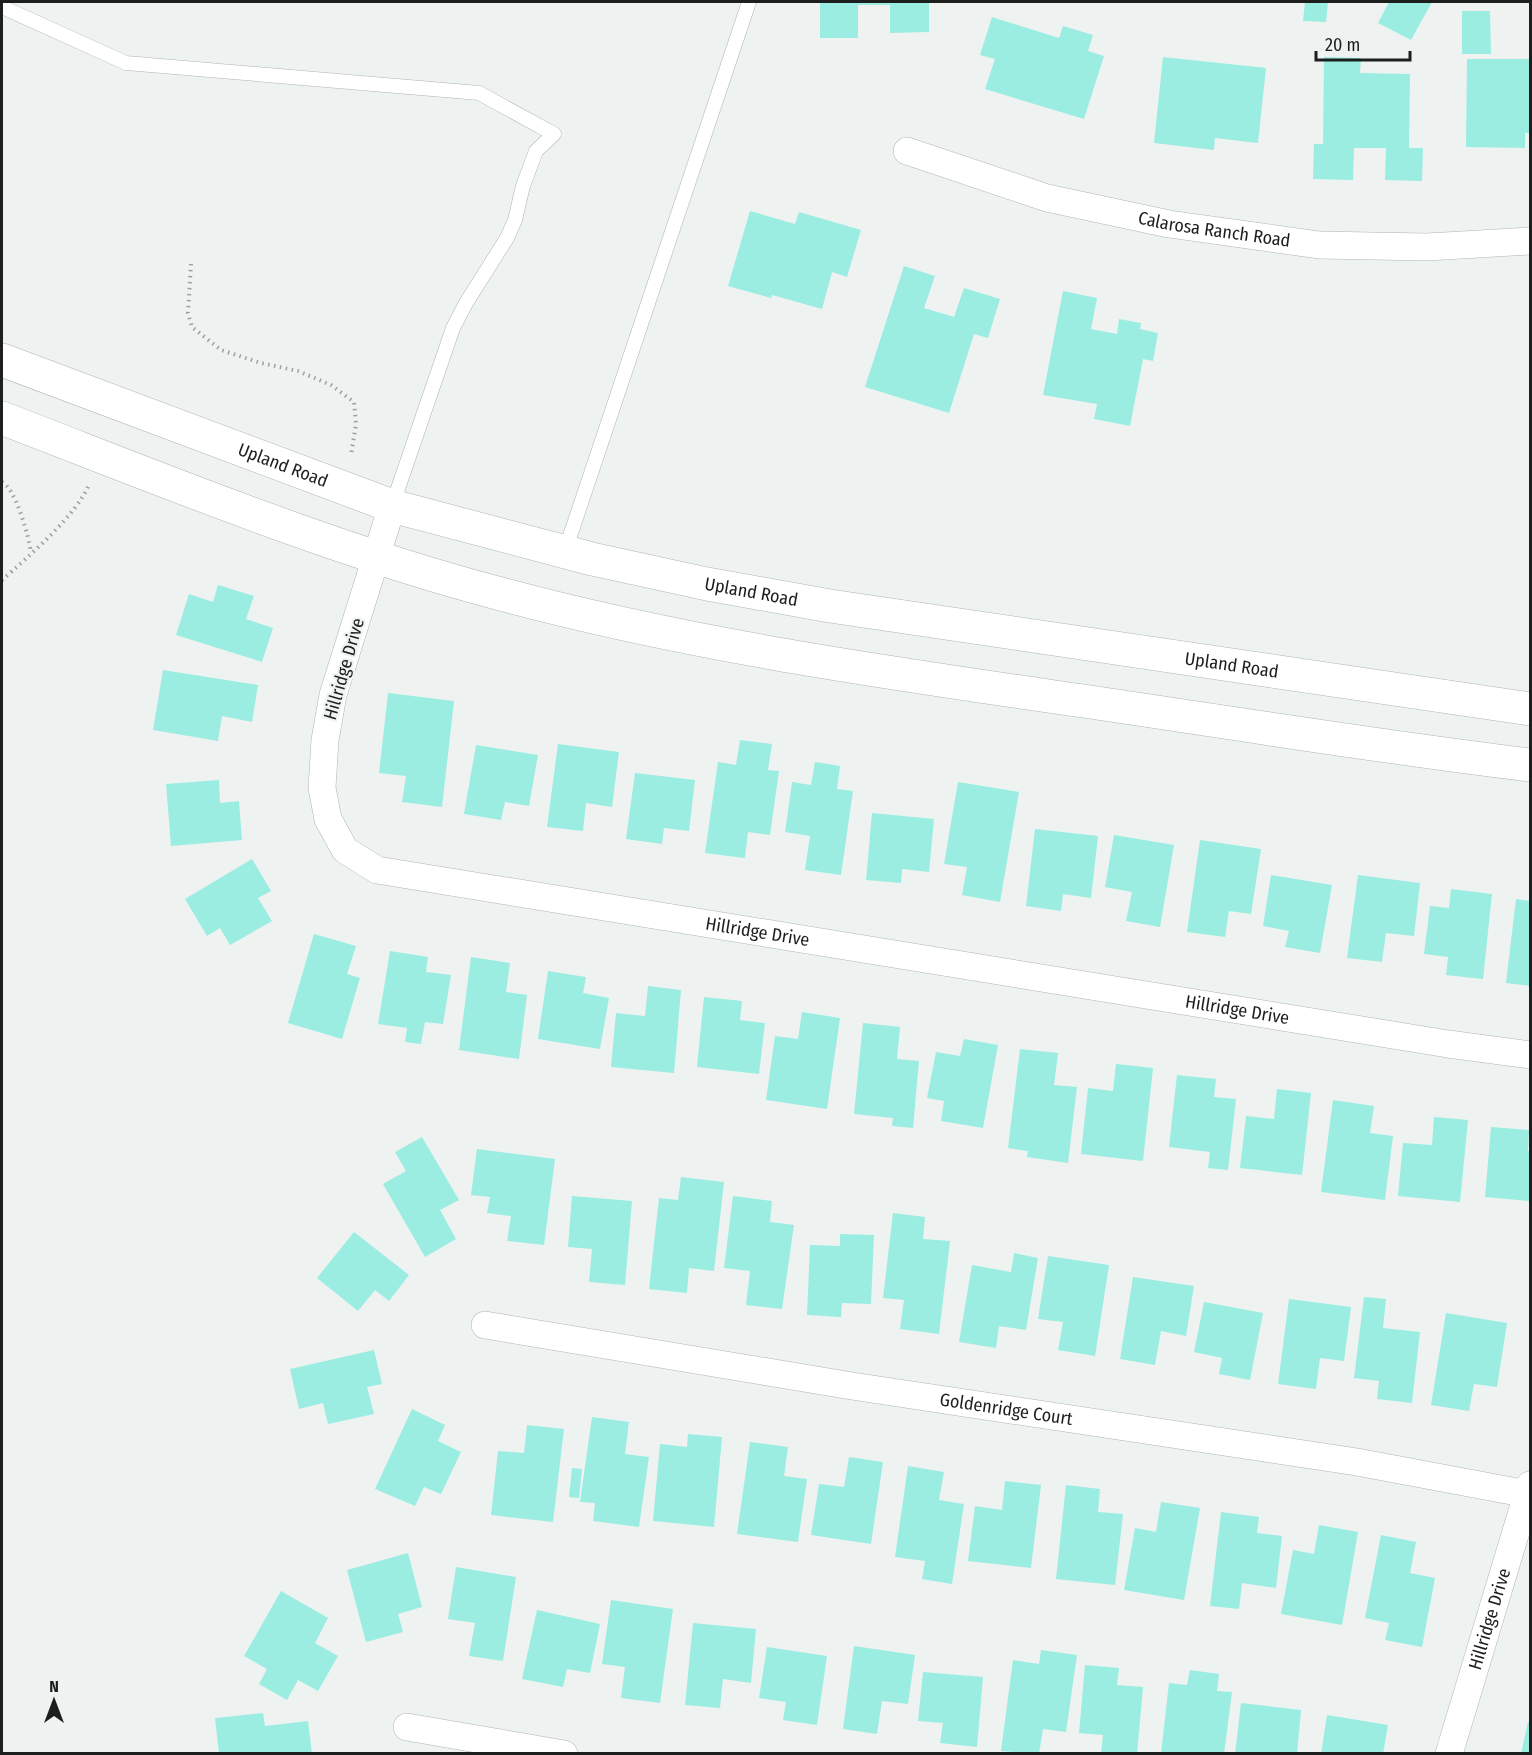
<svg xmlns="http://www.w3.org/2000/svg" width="1532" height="1755" font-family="'Fira Sans Condensed',sans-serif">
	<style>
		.building { fill: #9aede0 }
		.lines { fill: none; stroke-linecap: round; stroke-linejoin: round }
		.lane-casing { stroke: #b0b4b3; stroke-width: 15 }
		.street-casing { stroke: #b0b4b3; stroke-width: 28 }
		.secondary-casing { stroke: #b0b4b3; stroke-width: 34 }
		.path { stroke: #9da0a0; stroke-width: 4; stroke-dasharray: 1.5 4.5; stroke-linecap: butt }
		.lane { stroke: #fff; stroke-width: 14 }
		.street { stroke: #fff; stroke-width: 27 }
		.secondary { stroke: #fff; stroke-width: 33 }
		.labels { text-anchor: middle; stroke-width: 4.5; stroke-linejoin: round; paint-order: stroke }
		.street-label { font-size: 18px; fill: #1d1e1e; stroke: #eef3f2 }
	</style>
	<rect width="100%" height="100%" fill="#eef3f2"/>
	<g class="building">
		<path d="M820 2H929V32L890 33V5H858V38H820Z"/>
		<path d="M1305 2H1328L1326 22 1303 21Z"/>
		<path d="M1389 2H1432L1411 40 1378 23Z"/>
		<path d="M1462 11H1490L1491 54H1462Z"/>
		<path d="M992 17 1059 38 1063 26 1093 35 1088 51 1104 56 1084 119 985 89 995 59 980 55Z"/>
		<path d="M1163 57 1266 68 1258 143 1215 138 1214 150 1154 143Z"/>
		<path d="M1324 57 1361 58 1360 73 1410 74 1409 148H1423L1422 181 1385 180 1386 148H1354L1353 180 1313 179 1314 144H1323Z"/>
		<path d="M1467 59H1530V133H1525V148L1466 147Z"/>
		<path d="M750 211 795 224 799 212 861 230 847 277 832 272 822 309 772 295 771 298 728 286Z"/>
		<path d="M904 266 935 276 924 308 954 317 964 288 1000 299 988 338 974 334 949 413 865 387Z"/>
		<path d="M1063 291 1097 298 1091 329 1117 334 1119 319 1141 323 1140 329 1158 333 1153 361 1143 359 1130 426 1094 419 1097 404 1043 395Z"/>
		<path d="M218 585 254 596 246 619 273 628 262 662 176 635 189 594 213 602Z"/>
		<path d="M163 670 258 685 252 722 222 716 218 741 153 730Z"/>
		<path d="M388 693 454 701 442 807 402 802 406 776 379 773Z"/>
		<path d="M740 740 772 744 768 770 779 771 770 835 748 832 745 858 705 853 718 762 736 765Z"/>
		<path d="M558 744 619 752 612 807 586 803 583 831 547 827Z"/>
		<path d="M476 745 538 755 529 806 505 802 501 820 464 814Z"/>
		<path d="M815 762 840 766 837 789 853 791 841 875 805 870 810 836 785 832 792 782 811 785Z"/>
		<path d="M635 773 695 780 689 831 664 828 662 844 626 839Z"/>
		<path d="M219 780 220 803 239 801 242 840 171 846 166 784Z"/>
		<path d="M958 782 1019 792 1000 902 962 895 967 867 944 864Z"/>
		<path d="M872 813 934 819 929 872 902 869 901 883 866 880Z"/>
		<path d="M1035 829 1098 836 1091 898 1063 894 1061 911 1026 906Z"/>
		<path d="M1114 835 1174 845 1160 927 1126 921 1132 892 1105 887Z"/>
		<path d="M1200 840 1261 849 1251 914 1229 911 1225 937 1187 932Z"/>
		<path d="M252 859 271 891 258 898 272 921 230 945 220 928 207 936 185 899Z"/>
		<path d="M1271 875 1332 885 1320 953 1285 947 1289 931 1263 926Z"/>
		<path d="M1358 875 1420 883 1414 936 1386 933 1382 962 1347 958Z"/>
		<path d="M1451 889 1492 894 1483 979 1446 975 1448 957 1424 954 1430 906 1449 908Z"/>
		<path d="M1516 899 1530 901V986L1506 983Z"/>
		<path d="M314 934 356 946 347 974 360 978 342 1039 288 1023Z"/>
		<path d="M390 951 428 957 426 972 451 975 443 1024 425 1022 421 1044 405 1042 407 1028 378 1024Z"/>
		<path d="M471 957 510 963 506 992 527 995 519 1059 459 1050Z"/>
		<path d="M548 971 586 977 583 993 609 998 600 1049 538 1039Z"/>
		<path d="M648 986 681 990 674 1073 611 1067 616 1013 645 1016Z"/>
		<path d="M704 997 742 1001 740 1020 765 1023 759 1074 697 1067Z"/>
		<path d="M802 1012 840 1018 827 1109 766 1100 775 1036 798 1039Z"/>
		<path d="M863 1023 900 1027 897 1059 919 1061 913 1128 892 1126 893 1118 854 1114Z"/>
		<path d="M964 1039 998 1045 983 1128 941 1121 944 1101 927 1098 936 1052 960 1056Z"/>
		<path d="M1020 1049 1058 1053 1054 1085 1077 1087 1068 1163 1027 1157 1028 1151 1008 1148Z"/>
		<path d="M1116 1064 1153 1068 1143 1161 1081 1154 1088 1088 1113 1091Z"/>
		<path d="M1177 1075 1216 1079 1214 1097 1236 1099 1228 1170 1208 1168 1210 1152 1169 1147Z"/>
		<path d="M1277 1089 1311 1093 1302 1175 1240 1168 1246 1116 1274 1119Z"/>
		<path d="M1333 1100 1374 1106 1370 1133 1393 1136 1385 1200 1321 1192Z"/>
		<path d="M1434 1117 1468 1120 1460 1202 1398 1196 1403 1143 1432 1145Z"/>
		<path d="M1491 1127 1529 1130 1528 1151H1530V1201L1485 1197Z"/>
		<path d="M422 1137 459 1200 440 1210 456 1239 425 1257 383 1184 406 1171 395 1152Z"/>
		<path d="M477 1149 555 1159 544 1245 507 1241 511 1216 487 1213 490 1197 471 1195Z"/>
		<path d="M681 1177 724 1182 714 1271 689 1268 687 1293 649 1289 659 1198 678 1200Z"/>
		<path d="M572 1196 632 1201 625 1285 589 1282 592 1249 568 1247Z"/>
		<path d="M733 1196 772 1201 770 1222 794 1225 782 1309 746 1305 750 1271 724 1268Z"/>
		<path d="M893 1213 925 1217 923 1239 950 1241 939 1334 900 1329 904 1300 883 1298Z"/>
		<path d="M354 1232 409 1275 389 1301 375 1290 358 1311 317 1278Z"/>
		<path d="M840 1234 874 1235 871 1304 842 1303 841 1317 807 1315 810 1245 840 1246Z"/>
		<path d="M1014 1253 1038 1258 1026 1330 999 1326 996 1348 959 1342 972 1265 1011 1272Z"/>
		<path d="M1048 1256 1109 1265 1095 1356 1058 1350 1063 1322 1038 1319Z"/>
		<path d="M1133 1277 1194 1286 1186 1336 1161 1331 1155 1365 1120 1359Z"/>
		<path d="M1364 1297 1386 1299 1383 1328 1420 1332 1412 1403 1377 1399 1379 1381 1354 1378Z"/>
		<path d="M1289 1299 1351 1307 1344 1361 1320 1358 1316 1389 1278 1384Z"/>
		<path d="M1204 1302 1263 1313 1250 1380 1219 1374 1222 1358 1194 1352Z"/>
		<path d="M1446 1313 1507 1323 1497 1387 1474 1384 1469 1411 1431 1405Z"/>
		<path d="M374 1350 382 1384 367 1387 374 1414 328 1424 323 1403 299 1409 290 1369Z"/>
		<path d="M412 1409 445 1425 438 1441 461 1452 441 1494 424 1487 415 1506 375 1489Z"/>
		<path d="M592 1417 629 1422 625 1454 649 1457 639 1527 593 1521 595 1503 580 1502Z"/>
		<path d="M527 1425 564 1429 553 1522 491 1515 498 1451 524 1453Z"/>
		<path d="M688 1434 722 1437 714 1527 653 1521 660 1444 687 1447Z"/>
		<path d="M750 1442 788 1447 784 1476 807 1479 798 1542 737 1534Z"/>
		<path d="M849 1457 883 1462 871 1544 811 1535 819 1484 844 1487Z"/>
		<path d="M908 1466 944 1472 939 1500 964 1504 952 1584 922 1579 925 1561 895 1557Z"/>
		<path d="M572 1468 582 1469 579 1498 569 1497Z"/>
		<path d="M1005 1481 1041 1485 1031 1568 968 1561 975 1506 1002 1510Z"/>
		<path d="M1066 1485 1100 1489 1098 1512 1123 1514 1115 1585 1056 1579Z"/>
		<path d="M1161 1502 1200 1508 1184 1600 1124 1590 1135 1528 1156 1532Z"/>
		<path d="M1221 1512 1259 1517 1257 1533 1282 1536 1276 1588 1242 1583 1239 1609 1210 1606Z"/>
		<path d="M1319 1525 1358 1532 1342 1625 1281 1614 1293 1550 1314 1554Z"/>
		<path d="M1381 1535 1416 1542 1410 1573 1435 1578 1422 1647 1385 1640 1389 1623 1365 1618Z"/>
		<path d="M408 1553 422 1607 398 1614 403 1632 366 1642 347 1570Z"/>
		<path d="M456 1567 516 1577 503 1661 469 1656 475 1623 448 1619Z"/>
		<path d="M281 1591 328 1618 315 1643 338 1656 318 1691 298 1680 287 1700 259 1684 267 1669 244 1656Z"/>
		<path d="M611 1600 673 1609 660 1703 621 1698 625 1667 602 1664Z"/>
		<path d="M537 1610 600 1624 590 1673 567 1669 563 1687 522 1679Z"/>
		<path d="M693 1623 756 1629 751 1683 723 1679 720 1708 685 1705Z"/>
		<path d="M854 1646 915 1655 908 1704 882 1701 877 1734 843 1729Z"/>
		<path d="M767 1647 827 1656 817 1725 783 1720 786 1702 759 1698Z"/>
		<path d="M1041 1650 1077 1655 1066 1732 1043 1729 1039 1754 1001 1751 1013 1660 1039 1664Z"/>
		<path d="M1085 1665 1119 1668 1117 1685 1143 1687 1137 1754H1101L1103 1735 1079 1733Z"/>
		<path d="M1190 1670 1219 1674 1217 1691 1232 1692 1224 1754H1161L1169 1683 1187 1685Z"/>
		<path d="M923 1672 983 1677 977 1747 940 1743 943 1723 918 1721Z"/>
		<path d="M1241 1703 1301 1710 1297 1754H1235Z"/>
		<path d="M263 1713 265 1726 308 1721 312 1754H219L215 1718Z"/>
		<path d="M1327 1715 1388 1725 1383 1754H1321Z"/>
		<path d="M1528 1722 1530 1723V1754H1521Z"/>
	</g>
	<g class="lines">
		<g class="lane-casing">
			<g id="lane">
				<path d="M2 7 126 63 479 93 554 134 536 151 523 186 515 220 507 238 466 303 453 328 392 506"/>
				<path d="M565 551 749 2"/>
			</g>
		</g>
		<g class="street-casing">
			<g id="street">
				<path id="s1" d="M907 151 1047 198 1169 224 1319 245 1427 247 1530 241"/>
				<path id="s2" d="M392 506 333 695 325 740 322 788 328 819 345 850 377 870 1448 1044 1530 1055"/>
				<path id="s3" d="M485 1325 852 1386 1357 1462 1528 1494"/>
				<path d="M407 1727 564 1754"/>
				<path id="s4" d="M1449 1754 1530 1485"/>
			</g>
		</g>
		<g class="secondary-casing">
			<g id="secondary">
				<path id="s5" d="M2 360 392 506 592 559 707 584 830 606 1530 709"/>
				<path d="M2 418C166 481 330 549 501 594 690 645 883 672 1076 700 1228 722 1379 747 1530 765"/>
			</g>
		</g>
		<g class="path">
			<path d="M191 264 188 313 192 327 221 350 261 363 298 371 331 385 354 402 356 424 351 455"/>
			<path d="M2 482C16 489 29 537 31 553"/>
			<path d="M2 580C27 558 78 514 89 484"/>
		</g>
		<use href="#lane" class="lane"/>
		<use href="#street" class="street"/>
		<use href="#secondary" class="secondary"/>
	</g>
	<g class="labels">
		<g class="street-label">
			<text dy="6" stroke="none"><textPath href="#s1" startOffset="318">Calarosa Ranch Road</textPath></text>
			<text dy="6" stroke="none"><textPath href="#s5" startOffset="300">Upland Road</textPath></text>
			<text dy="6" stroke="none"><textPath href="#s5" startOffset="786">Upland Road</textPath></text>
			<text dy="6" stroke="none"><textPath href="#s5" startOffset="1272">Upland Road</textPath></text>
			<text transform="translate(344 669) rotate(-74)" y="6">Hillridge Drive</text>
			<text dy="6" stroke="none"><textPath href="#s2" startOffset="782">Hillridge Drive</textPath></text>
			<text dy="6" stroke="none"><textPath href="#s2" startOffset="1268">Hillridge Drive</textPath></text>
			<text dy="6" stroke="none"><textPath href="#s3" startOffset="528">Goldenridge Court</textPath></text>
			<text dy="6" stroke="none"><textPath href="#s4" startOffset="141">Hillridge Drive</textPath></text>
		</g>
	</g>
	<rect width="1532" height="1755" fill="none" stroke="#1d1e1e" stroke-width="6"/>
	<g transform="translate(54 1701)" stroke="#eef3f2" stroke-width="4.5" paint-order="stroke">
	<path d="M0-4.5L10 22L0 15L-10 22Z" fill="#1d1e1e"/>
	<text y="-9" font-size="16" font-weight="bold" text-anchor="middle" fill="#1d1e1e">N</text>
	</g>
	<path d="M1316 51v9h94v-9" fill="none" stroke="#1d1e1e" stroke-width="3"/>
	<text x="1325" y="51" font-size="18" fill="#1d1e1e" stroke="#eef3f2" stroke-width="4.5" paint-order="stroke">20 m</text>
</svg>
